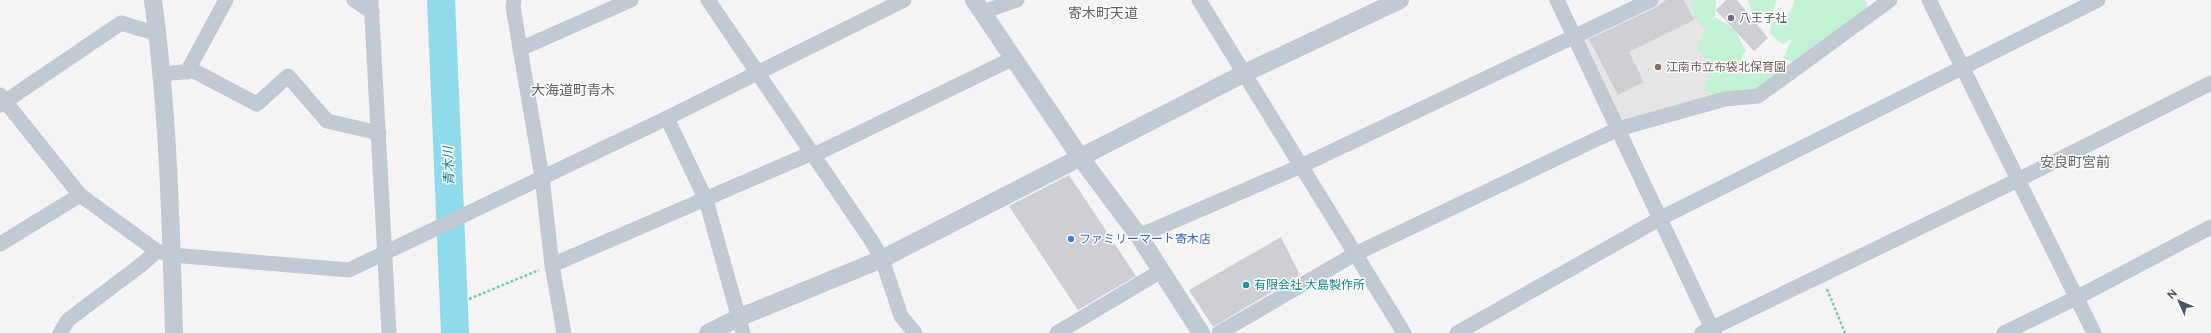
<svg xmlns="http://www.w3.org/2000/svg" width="2211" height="333" font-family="Figtree,'Noto Sans JP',sans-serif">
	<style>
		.education { fill: #e6e4e5 }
		.green { fill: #c3f1d5 }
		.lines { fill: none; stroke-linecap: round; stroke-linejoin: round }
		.river { stroke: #90daee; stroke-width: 28 }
		.building { fill: #cdcfd5 }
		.path { stroke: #7ad0a6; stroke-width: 2.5; stroke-dasharray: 3 2; stroke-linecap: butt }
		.minor { stroke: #c1cad2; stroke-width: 15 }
		.tertiary { stroke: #c1cad2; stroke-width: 18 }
		.worship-dot { fill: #6b7280; stroke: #fff; stroke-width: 1.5 }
		.education-dot { fill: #8d6e63; stroke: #fff; stroke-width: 1.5 }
		.shop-dot { fill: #3f7fe0; stroke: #fff; stroke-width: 1.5 }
		.culture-dot { fill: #0f9aa8; stroke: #fff; stroke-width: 1.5 }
		.labels { text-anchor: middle; stroke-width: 3; stroke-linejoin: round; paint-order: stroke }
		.worship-label { font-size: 12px; fill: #5b616d; stroke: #fff; text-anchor: start }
		.education-label { font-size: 12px; fill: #785e54; stroke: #fff; text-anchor: start }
		.shop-label { font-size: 12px; fill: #366cbe; stroke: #fff; text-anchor: start }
		.culture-label { font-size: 12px; fill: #0d838f; stroke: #fff; text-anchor: start }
		.water-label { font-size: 13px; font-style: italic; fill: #0c7c9b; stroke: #fff }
		.quarter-label { font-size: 14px; fill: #5f6368; stroke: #fff }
	</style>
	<rect width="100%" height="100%" fill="#f5f3f3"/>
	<path class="education" d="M1649 0H1695L1742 97 1618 129 1574 36Z"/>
	<g class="green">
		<path d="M1690 0H1716L1715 17 1734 29 1746 51 1741 58 1754 67H1777L1780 77 1758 90 1725 99 1704 91 1711 66 1697 48 1705 30 1695 18 1693 4Z"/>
		<path d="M1748 0H1777L1771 15 1759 16 1752 13Z"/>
		<path d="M1795 0H1862L1866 1 1870 15 1795 63 1783 58 1792 39 1782 44 1770 33 1771 24 1790 12Z"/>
	</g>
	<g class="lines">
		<path class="river" d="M441 0 455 333"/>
	</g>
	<g class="building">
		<path d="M1666 0H1684L1694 20 1629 52 1644 82 1618 95 1589 39 1655 8Z"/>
		<path d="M1726 0H1737L1768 38 1754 51 1716 10Z"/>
		<path d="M1069 175 1136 276 1078 310 1009 206Z"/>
		<path d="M1281 237 1300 275 1213 327 1189 290Z"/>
	</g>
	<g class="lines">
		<g class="path">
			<path d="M1827 289 1845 333"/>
			<path d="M469 299 539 270"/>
		</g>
		<g class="minor">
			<path d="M354 0 372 12"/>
			<path d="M371 0 389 333"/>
			<path d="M514 0 513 7 542 177 552 265 564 333"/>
			<path d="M708 0 871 240 882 259 901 316 915 333"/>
			<path d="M1199 0 1404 333"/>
			<path d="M1557 0 1714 333"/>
			<path d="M1929 0 2094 333"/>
			<path d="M983 12 1017 0"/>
			<path d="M520 49 631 0"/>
			<path d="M187 72 226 0"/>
			<path d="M161 74 194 71 257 104 288 76 327 121 379 133"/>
			<path d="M0 95 80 195 157 251 172 255 349 270 667 118 904 0"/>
			<path d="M0 105 121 23 158 34"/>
			<path d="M667 118 706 200 743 333"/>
			<path d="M814 155 1014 58"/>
			<path d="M1139 236 1301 166 1651 0"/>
			<path d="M0 244 80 195"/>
			<path d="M552 265 812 153"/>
			<path d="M60 333 68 320 141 265 157 251"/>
			<path d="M1057 333 1161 271"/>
			<path d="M1219 333 1355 254 1618 129 1725 99 1758 96 1890 0"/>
			<path d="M1457 333 1661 218 2098 0"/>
			<path d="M1702 333 2018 180 2211 83"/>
			<path d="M2004 333 2076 298 2211 227"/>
		</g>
		<g class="tertiary">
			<path d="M153 0C168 110 171 222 174 333"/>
			<path d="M974 0 1080 157 1139 236 1201 333"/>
			<path d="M708 333 738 318 882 259 1245 73 1400 0"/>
		</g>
	</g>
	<circle class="worship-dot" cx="1731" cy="18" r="4"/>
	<circle class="education-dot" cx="1658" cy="67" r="4"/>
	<circle class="shop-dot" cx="1071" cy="239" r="4"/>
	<circle class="culture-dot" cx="1246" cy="285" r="4"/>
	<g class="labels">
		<g class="worship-label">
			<text x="1739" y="22">八王子社</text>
		</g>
		<g class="education-label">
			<text x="1666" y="71">江南市立布袋北保育園</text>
		</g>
		<g class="shop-label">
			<text x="1079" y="243">ファミリーマート寄木店</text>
		</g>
		<g class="culture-label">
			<text x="1254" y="289">有限会社 大島製作所</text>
		</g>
		<g class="water-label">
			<text transform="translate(448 166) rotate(-92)" y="5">青木川</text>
		</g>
		<g class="quarter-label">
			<text x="1103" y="18">寄木町天道</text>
			<text x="573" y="95">大海道町青木</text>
			<text x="2075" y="167">安良町宮前</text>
		</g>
	</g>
	<g transform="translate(2179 301) rotate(315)" stroke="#ffffff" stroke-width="3" paint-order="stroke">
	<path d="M0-3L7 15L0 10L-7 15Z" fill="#4a5661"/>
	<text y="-6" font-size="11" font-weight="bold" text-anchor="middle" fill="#4a5661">N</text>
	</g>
</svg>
